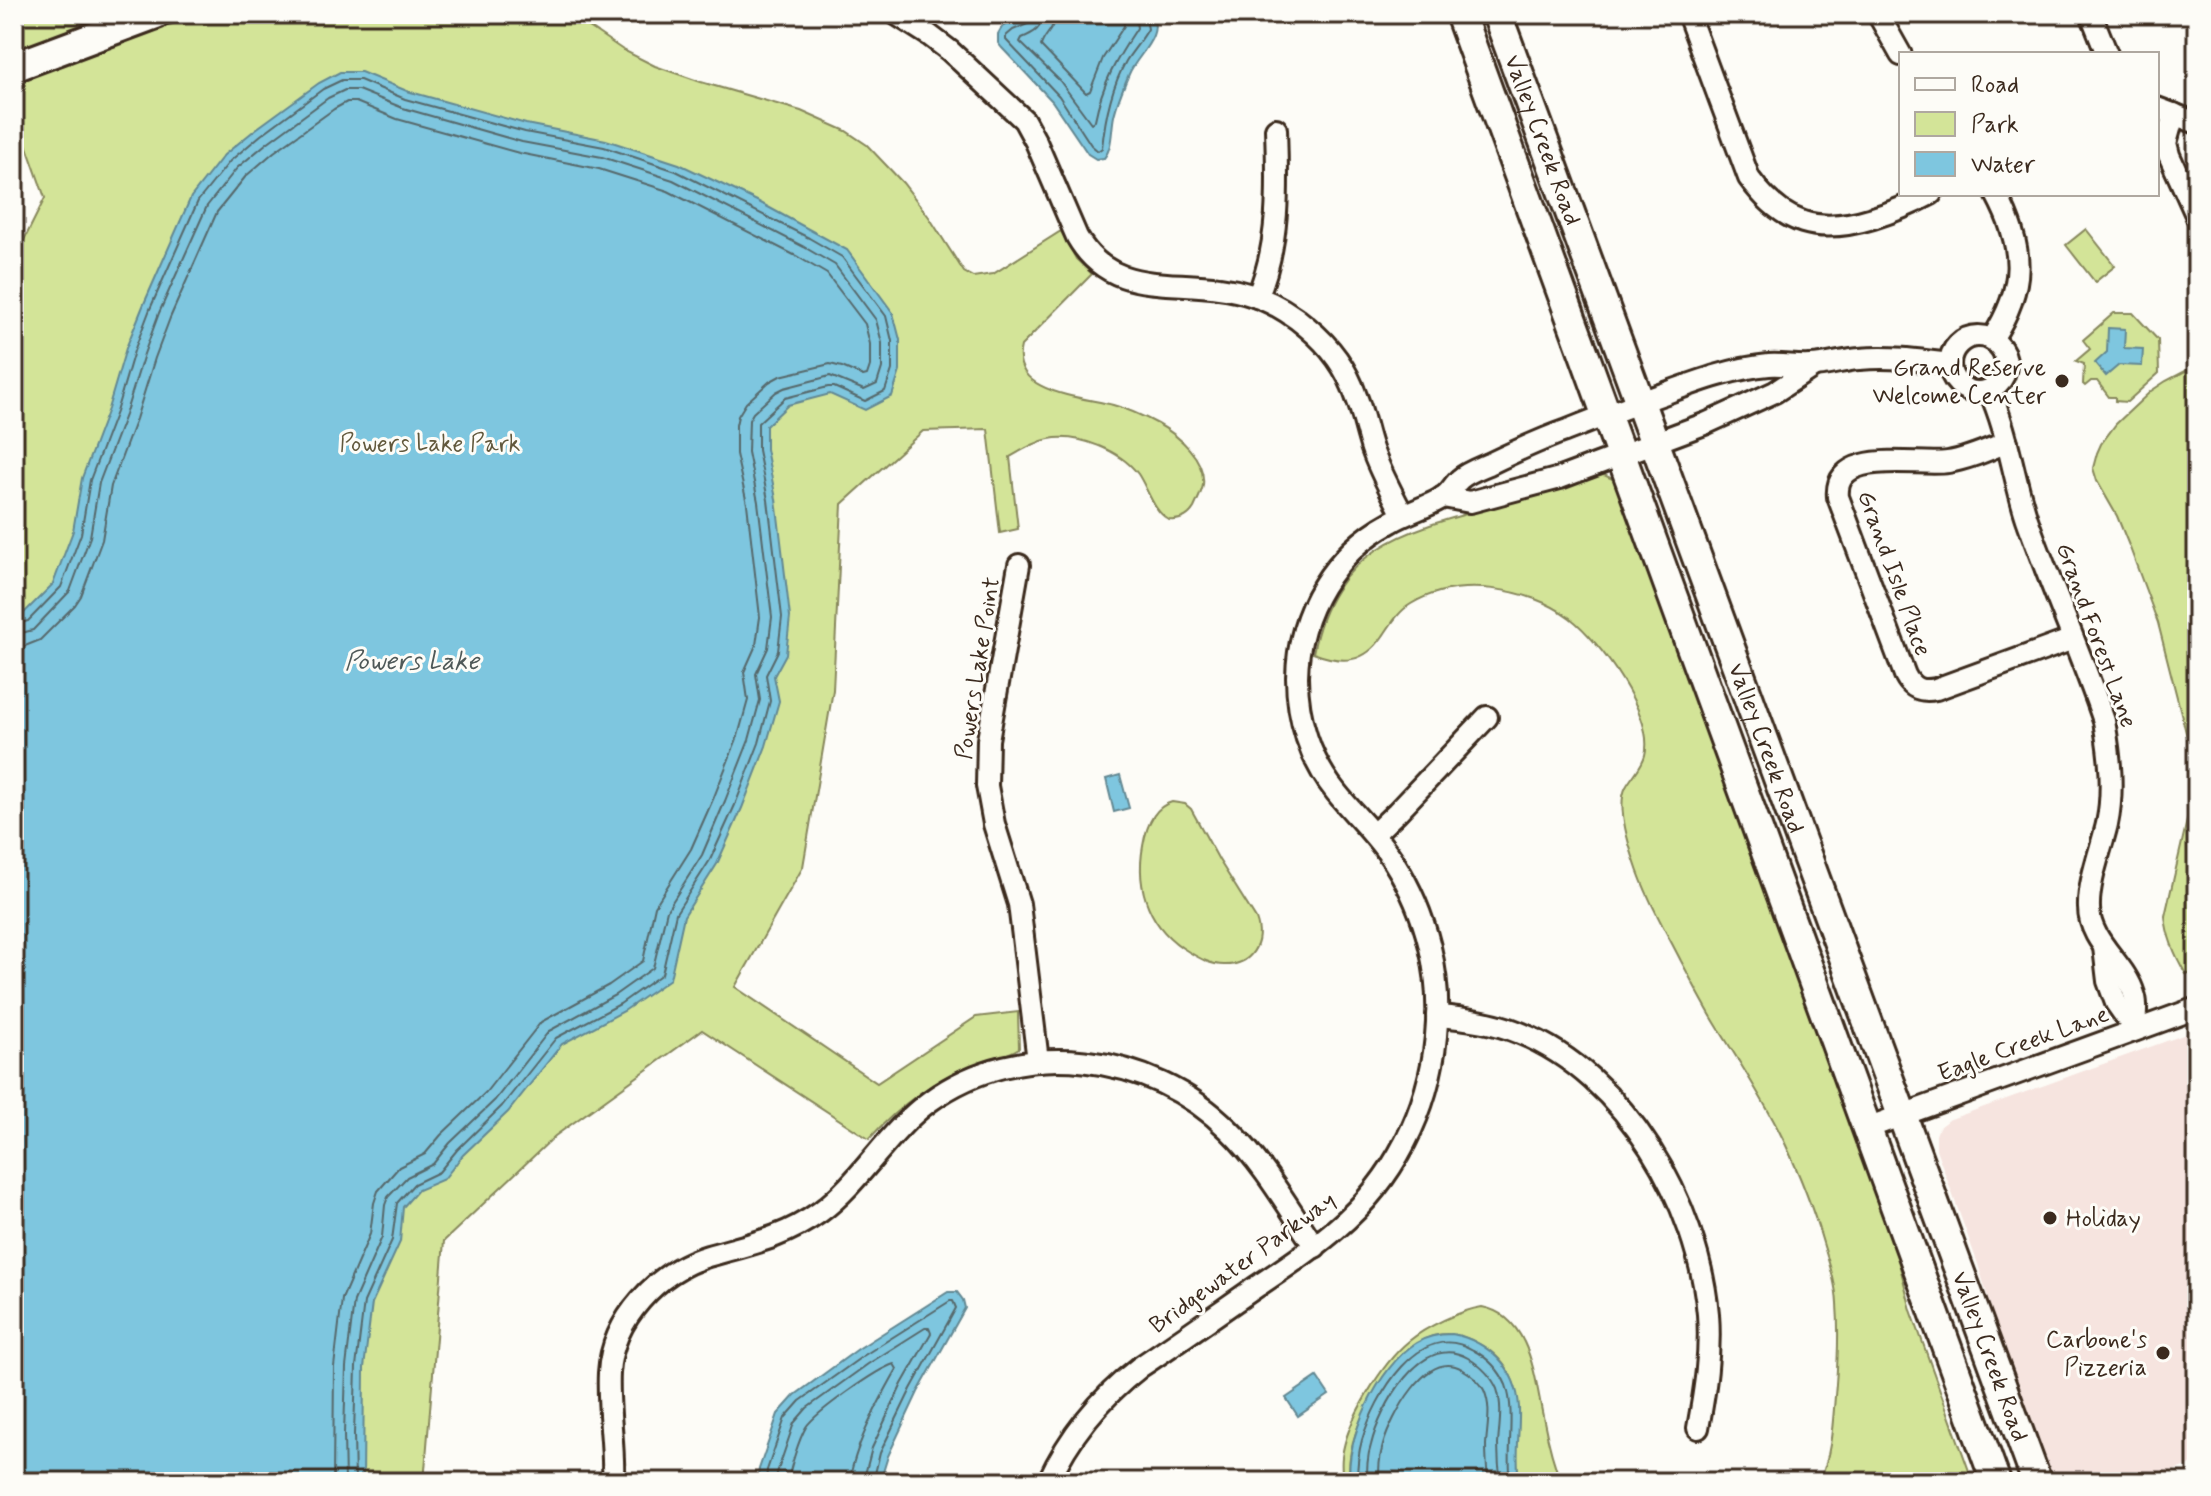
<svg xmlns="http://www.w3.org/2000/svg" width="2211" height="1496" font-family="Mynerve,sans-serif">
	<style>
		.built { fill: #f6e4df }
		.green { fill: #d3e498; stroke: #87875b; stroke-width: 2 }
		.water { fill: #7ec6df; stroke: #638892; stroke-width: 2 }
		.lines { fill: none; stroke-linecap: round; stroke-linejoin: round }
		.shore { stroke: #56686b; stroke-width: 2 }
		.street-casing { stroke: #3b2a1e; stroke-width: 26 }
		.secondary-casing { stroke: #3b2a1e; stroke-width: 34 }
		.street { stroke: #fdfcf7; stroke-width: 20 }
		.secondary { stroke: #fdfcf7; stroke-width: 28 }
		.poi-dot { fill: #3b2a1e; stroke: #fdfcf7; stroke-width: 3 }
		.labels { text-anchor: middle; stroke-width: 6; stroke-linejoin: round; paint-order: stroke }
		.street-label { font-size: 24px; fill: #3b2a1e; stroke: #fdfcf7 }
		.poi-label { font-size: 24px; fill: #3b2a1e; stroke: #fdfcf7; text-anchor: end }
		.park-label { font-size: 24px; fill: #61583c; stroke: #fdfcf7 }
		.water-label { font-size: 26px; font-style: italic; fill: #4f5958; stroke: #fdfcf7 }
	</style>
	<rect width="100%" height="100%" fill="#fdfcf7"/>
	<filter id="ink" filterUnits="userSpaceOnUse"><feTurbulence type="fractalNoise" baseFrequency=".0125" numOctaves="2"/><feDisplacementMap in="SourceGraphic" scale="16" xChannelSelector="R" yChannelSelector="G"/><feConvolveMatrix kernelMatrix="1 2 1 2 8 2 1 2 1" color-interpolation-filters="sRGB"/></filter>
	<g filter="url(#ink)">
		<path class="built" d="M2197 1030V1462L2144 1482H2055L1998 1332 1978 1264 1936 1149V1135L1939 1127 1948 1120Z"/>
		<g class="green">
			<path d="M14 14H125L14 65Z"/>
			<path d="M200 14H570L623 50 655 66 701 82 801 111 846 131 867 145 903 183 929 217 964 272 973 277 993 274 1061 231 1076 259 1092 274 1021 346C1009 394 1084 397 1113 405 1128 409 1143 416 1158 424 1178 435 1206 459 1203 485 1202 492 1197 501 1194 508 1188 518 1180 521 1169 520 1153 511 1148 489 1138 474 1121 451 1078 433 1049 439 1035 442 1022 450 1010 457L1018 529 1000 533 988 429 923 431 842 504 833 690 803 867 735 987 877 1083 976 1017 1018 1012 1019 1048C1006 1057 987 1059 972 1065 931 1081 898 1107 869 1139L702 1030 555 1136 444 1241 424 1482H14V260L45 198 14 110V81Z"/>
			<path d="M2086 229 2115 266 2095 282 2066 245Z"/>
			<path d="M2114 313H2133L2158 340 2159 373 2127 402 2115 401V397H2109L2097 381H2091L2085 386 2083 384 2084 364 2076 361 2090 349 2083 340Z"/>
			<path d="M2197 365V970L2186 974C2175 956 2167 938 2165 916L2194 790 2193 760 2158 623 2130 548 2117 516 2097 481 2093 468 2097 453 2101 444 2116 424 2151 391 2166 381Z"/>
			<path d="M1604 475 1617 481 1882 1196 1911 1310 1973 1482H1819C1833 1452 1833 1416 1836 1384 1838 1358 1839 1330 1837 1304 1836 1283 1829 1263 1823 1243 1813 1208 1799 1173 1783 1139 1764 1100 1740 1063 1717 1026 1704 1005 1693 983 1681 961 1664 928 1645 895 1634 860 1628 842 1617 804 1626 787 1632 776 1642 767 1645 755 1655 716 1600 641 1570 618 1529 587 1457 576 1411 604 1399 611 1391 624 1383 636 1364 664 1342 664 1313 653 1334 539 1420 527 1515 501 1533 496 1551 492 1568 486 1580 482 1592 476 1604 475Z"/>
			<path d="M1172 802 1185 804 1191 809 1219 860 1256 919C1265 943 1251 966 1224 965 1211 965 1199 958 1189 952 1150 929 1135 890 1143 846 1146 828 1153 807 1172 802Z"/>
			<path d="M1482 1307C1532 1316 1535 1382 1544 1421 1548 1442 1553 1462 1561 1482H1519C1518 1470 1516 1458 1517 1445 1517 1422 1521 1401 1512 1379 1505 1363 1494 1352 1479 1344 1433 1316 1399 1352 1377 1390 1360 1417 1345 1449 1350 1482H1343C1342 1474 1341 1465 1342 1457 1346 1422 1382 1363 1409 1341 1426 1327 1461 1310 1482 1307Z"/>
		</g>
		<g class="water">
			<path d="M1044 14H1151C1165 35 1137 55 1129 74 1123 88 1117 102 1114 116 1111 130 1113 147 1104 158L1096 159 1088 154 1052 101 1002 48 998 43V34L1002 27 1012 21Z"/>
			<path d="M340 72H361L407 91 526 124 606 140 679 164 757 201 847 250 893 313 900 340V371L892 396 865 410 830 394 788 405 766 426V449L776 499 790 617 786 654 774 676 779 701 766 746 742 808 717 864 684 916 670 979 624 1011 562 1044 508 1112 463 1155 444 1179 418 1190 403 1207 400 1242 372 1303 364 1368 363 1482H14V618L22 615 53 584 73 531 82 478 108 409 126 348 143 306 191 197 224 155 256 129 319 83Z"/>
			<path d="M2108 328 2125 329 2124 348 2143 349 2142 366 2119 365 2106 376 2095 363 2107 352Z"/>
			<path d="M1120 775 1129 808 1114 812 1106 779Z"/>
			<path d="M948 1292H957L963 1300 965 1308 918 1392 888 1456 880 1482H757L759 1469 778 1414 795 1395 858 1349Z"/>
			<path d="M1452 1334C1488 1341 1517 1369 1519 1407 1520 1432 1515 1457 1519 1482H1350C1344 1439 1379 1366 1416 1343 1427 1336 1440 1334 1452 1334Z"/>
			<path d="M1317 1377 1329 1395 1298 1416 1286 1398Z"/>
		</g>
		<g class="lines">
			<g class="shore">
				<path d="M1033 14 1030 23 1013 30 1006 36V40L1059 96 1091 145 1098 151 1102 148C1105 117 1111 88 1126 61 1133 50 1142 40 1148 29L1145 14"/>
				<path d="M1043 14C1042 29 1034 33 1022 38L1020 42 1060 81 1091 123 1095 120C1102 84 1117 58 1137 28L1135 14"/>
				<path d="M1055 14C1054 32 1044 34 1041 46L1086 93 1090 91 1103 58 1124 26 1123 14"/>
				<path d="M14 625 28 621 61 587 81 534 90 480 116 412 134 351 150 309 198 201 230 161 261 135 323 89 342 80H360L405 99 525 132 604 147 676 171 809 238 842 257 886 316 892 341V370L885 391 865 401 834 387H828L785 398 758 423V450L768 500 782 617 778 651 766 675 770 701 759 743 735 805 710 860 676 913 662 974 620 1004 556 1038 502 1106 457 1150 439 1172 414 1184 397 1203 392 1240 364 1302 356 1367 354 1434 355 1482"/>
				<path d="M14 635 33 630 70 591 90 537 99 483 125 415 144 354 159 313 207 206 237 168 267 143 328 98 345 90H358L403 108 522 142 602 157 673 180 804 247 835 265 876 320 882 343V368L877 384 864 390 830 376 784 388 776 392 753 413 749 420 748 452 758 502 772 617 768 648 756 674 760 700 749 740 725 801 702 855 667 910 653 968 615 995 549 1031 495 1100 450 1143 433 1164 407 1177 388 1197 385 1205 382 1237 354 1301 346 1367 344 1434 345 1482"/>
				<path d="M14 647 25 646 40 640 75 605 81 596 102 540 111 486 136 419 155 358 170 318 217 212 246 176 274 152 334 109 347 102H356L397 119 519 153 599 169 668 191 798 257 827 274 865 324 870 344V366L867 375 863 376 842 367 830 364 780 376 769 382 746 403 738 416 736 425V454L747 504 760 617 756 645 744 672 748 700 738 736 714 797 691 849 655 906 643 961 609 985 541 1022 486 1092 441 1135 425 1154 399 1167 378 1191 374 1203 370 1234 342 1299 334 1367 333 1482"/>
				<path d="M766 1482 767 1470 785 1418 800 1401 863 1356 950 1301H953L956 1308 911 1389 880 1453 873 1482"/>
				<path d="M776 1482 777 1473 794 1423 807 1408 868 1364 925 1328H929L931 1333 902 1384 872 1448 863 1482"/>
				<path d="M788 1482C790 1468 799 1439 806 1427 816 1412 877 1369 894 1364L897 1369C881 1397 852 1450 850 1482"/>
				<path d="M1357 1482C1357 1468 1358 1454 1362 1440 1375 1396 1419 1318 1473 1350 1488 1358 1499 1369 1506 1385 1516 1413 1506 1451 1511 1482"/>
				<path d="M1367 1482C1367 1469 1367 1457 1371 1445 1380 1408 1421 1331 1468 1358 1481 1366 1491 1375 1497 1389 1503 1408 1499 1426 1498 1445 1498 1457 1499 1470 1501 1482"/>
				<path d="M1379 1482C1379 1469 1379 1458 1383 1445 1391 1418 1426 1348 1462 1369 1471 1374 1479 1380 1484 1390 1492 1408 1487 1426 1486 1445 1486 1457 1487 1470 1488 1482"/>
			</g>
			<g class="street-casing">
				<g id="street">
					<path d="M896 14 929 35 950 51 1024 120 1036 142 1077 237C1110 294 1165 280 1219 288 1252 292 1282 305 1307 327 1329 345 1347 369 1356 396 1363 413 1366 431 1372 449 1380 472 1392 493 1403 515"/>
					<path d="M1688 14 1749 178C1783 225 1818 235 1873 218 1893 212 1912 204 1931 194"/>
					<path d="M1878 14 1901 55"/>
					<path d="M2091 14 2107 54"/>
					<path d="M2157 108 2197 123"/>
					<path d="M2174 114 2166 143 2169 155 2197 217"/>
					<path d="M1257 297C1280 245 1278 185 1276 129"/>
					<circle cx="1978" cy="364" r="28"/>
					<path d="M1992 339C2026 287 2025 248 1996 194"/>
					<path d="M1989 390C2008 431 2013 477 2027 519 2051 587 2081 653 2104 721 2110 755 2114 790 2107 824 2101 850 2088 882 2089 908 2089 942 2125 963 2134 994 2138 1004 2135 1019 2135 1030"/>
					<path d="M2007 442C1987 450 1968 459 1948 462 1919 467 1833 446 1838 497L1905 675C1912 689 1921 692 1936 689L2073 639"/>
					<path d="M1443 497 1470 502 1560 478 1707 423 1775 392 1813 367"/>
					<path d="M1019 565 988 740 987 786 994 824 1019 904 1038 1061"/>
					<path d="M1374 834 1397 812 1487 717"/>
					<path d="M2104 947 2108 981 2116 1003 2135 1030"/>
					<path d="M1437 1016C1466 1018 1494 1022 1520 1033 1626 1076 1698 1204 1708 1314 1711 1353 1705 1390 1698 1428"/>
					<path d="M1867 1128 2197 1008"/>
					<path d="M613 1482C615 1446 607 1410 609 1373 612 1319 658 1271 708 1256 750 1244 784 1238 820 1212 862 1181 887 1132 930 1101 1021 1035 1151 1052 1229 1130 1263 1163 1288 1207 1315 1247"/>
					<path d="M1048 1482C1069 1436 1100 1398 1140 1367 1179 1341 1217 1314 1256 1287 1283 1269 1311 1251 1336 1229 1394 1180 1429 1111 1436 1036 1442 975 1427 914 1394 862 1378 836 1355 816 1336 792 1310 760 1297 718 1297 677 1298 611 1334 553 1391 522 1405 513 1431 506 1443 497 1450 493 1454 484 1460 479 1468 472 1480 468 1489 464 1514 452 1539 440 1565 431 1598 418 1632 405 1666 393 1699 381 1734 368 1769 365 1783 364 1797 367 1810 366 1827 366 1843 360 1859 359 1890 356 1919 360 1950 364"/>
				</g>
			</g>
			<g class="secondary-casing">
				<g id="secondary">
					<path d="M1460 14 1996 1482"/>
					<path id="s1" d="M1497 14 2037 1482"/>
					<path d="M14 67 156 14"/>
				</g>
			</g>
			<use href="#street" class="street"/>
			<use href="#secondary" class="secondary"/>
		</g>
	</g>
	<g class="poi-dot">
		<circle cx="2062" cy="381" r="8"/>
		<circle cx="2050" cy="1218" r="8"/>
		<circle cx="2163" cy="1353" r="8"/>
	</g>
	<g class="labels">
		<g class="street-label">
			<text dy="8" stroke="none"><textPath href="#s1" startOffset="134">Valley Creek Road</textPath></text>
			<text transform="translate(1895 573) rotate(70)" y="8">Grand Isle Place</text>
			<text transform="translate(2097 635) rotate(70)" y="8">Grand Forest Lane</text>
			<text transform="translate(977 668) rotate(-81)" y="8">Powers Lake Point</text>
			<text dy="8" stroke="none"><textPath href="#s1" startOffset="782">Valley Creek Road</textPath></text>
			<text transform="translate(2023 1043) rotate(-20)" y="8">Eagle Creek Lane</text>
			<text transform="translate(1242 1262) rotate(-36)" y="8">Bridgewater Parkway</text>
			<text dy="8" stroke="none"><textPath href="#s1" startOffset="1430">Valley Creek Road</textPath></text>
		</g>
		<g class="poi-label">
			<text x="2046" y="375">Grand Reserve<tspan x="2046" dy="28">Welcome Center</tspan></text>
			<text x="2066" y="1226" text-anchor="start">Holiday</text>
			<text x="2147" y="1347">Carbone's<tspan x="2147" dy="28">Pizzeria</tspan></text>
		</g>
		<g class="park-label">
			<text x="430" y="451">Powers Lake Park</text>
		</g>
		<g class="water-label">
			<text x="412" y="669">Powers Lake</text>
		</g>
	</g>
	<rect width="2211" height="1496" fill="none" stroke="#fdfcf7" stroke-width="48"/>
	<rect x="24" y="24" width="2163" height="1448" fill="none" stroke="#3b2a1e" stroke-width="3" filter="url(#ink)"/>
	<rect x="1899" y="52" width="260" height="144" fill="#fdfcf7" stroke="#afa8a0" stroke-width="2"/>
	<rect x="1915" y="78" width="40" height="12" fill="#fdfcf7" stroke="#afa8a0" stroke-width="2"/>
	<text x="1971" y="92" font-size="24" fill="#3b2a1e">Road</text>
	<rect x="1915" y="112" width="40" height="24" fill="#d3e498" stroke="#afa8a0" stroke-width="2"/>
	<text x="1971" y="132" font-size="24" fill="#3b2a1e">Park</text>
	<rect x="1915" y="152" width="40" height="24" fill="#7ec6df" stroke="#afa8a0" stroke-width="2"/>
	<text x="1971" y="172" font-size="24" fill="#3b2a1e">Water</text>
</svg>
